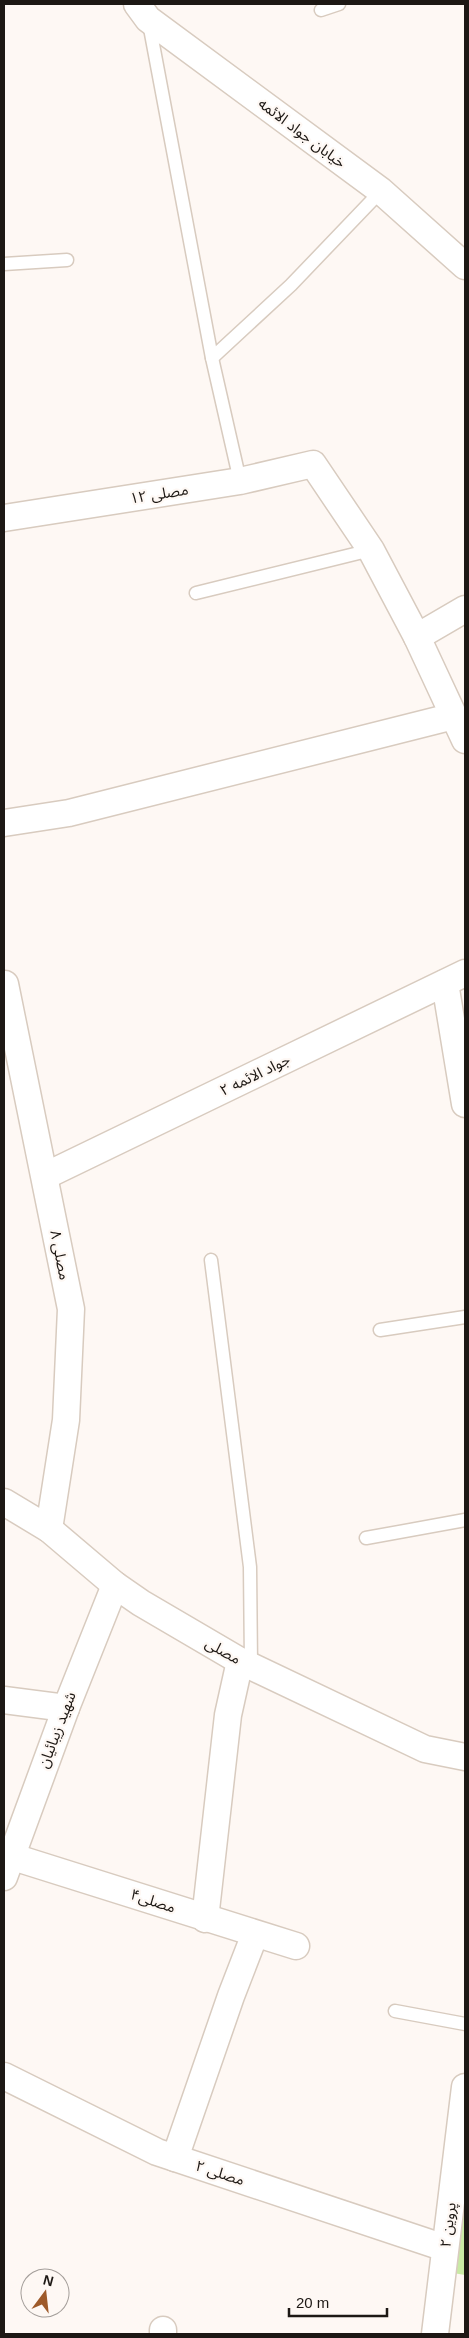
<svg xmlns="http://www.w3.org/2000/svg" width="469" height="2338" font-family="Helvetica,'Noto Sans Arabic',sans-serif">
	<style>
		.green { fill: #c9eaa5 }
		.lines { fill: none; stroke-linecap: round; stroke-linejoin: round }
		.lane-casing { stroke: #d8cbbf; stroke-width: 15 }
		.street-casing { stroke: #d8cbbf; stroke-width: 29 }
		.lane { stroke: #fff; stroke-width: 12 }
		.street { stroke: #fff; stroke-width: 26 }
		.labels { text-anchor: middle; stroke-width: 4.5; stroke-linejoin: round; paint-order: stroke }
		.street-label { font-size: 15px; fill: #1d1814; stroke: #fef8f4 }
	</style>
	<rect width="100%" height="100%" fill="#fef8f4"/>
	<path class="green" d="M465 2140V2275L447 2272Z"/>
	<g class="lines">
		<g class="lane-casing">
			<g id="lane">
				<path d="M321 10 339 4"/>
				<path d="M149 23 212 358 240 481"/>
				<path d="M4 264 67 260"/>
				<path d="M212 358 291 285 381 191"/>
				<path d="M196 593 371 550"/>
				<path d="M211 1260 250 1567 251 1665"/>
				<path d="M380 1330 465 1317"/>
				<path d="M366 1538 465 1520"/>
				<path d="M395 2011 465 2024"/>
			</g>
		</g>
		<g class="street-casing">
			<g id="street">
				<path d="M137 4 148 19 381 191 465 266"/>
				<path d="M4 518 240 481 313 464 371 550 417 637 465 740"/>
				<path d="M417 637 465 609"/>
				<path d="M4 823 69 813 454 716"/>
				<path d="M445 983 465 1104"/>
				<path d="M5 984 71 1309 66 1420 49 1529"/>
				<path d="M45 1176 465 973"/>
				<path d="M4 1502 49 1529 115 1585 141 1603 240 1661 425 1749 465 1757"/>
				<path d="M4 1700 66 1708"/>
				<path d="M10 1856 296 1946"/>
				<path d="M4 1877 66 1708 115 1585"/>
				<path d="M205 1919 228 1715 240 1661"/>
				<path d="M4 2076 157 2152 445 2248"/>
				<path d="M175 2158 231 1996 255 1934"/>
				<path d="M163 2334V2330"/>
				<path d="M435 2334 465 2087"/>
			</g>
		</g>
		<use href="#lane" class="lane"/>
		<use href="#street" class="street"/>
	</g>
	<g class="labels">
		<g class="street-label">
			<text transform="translate(302 133) rotate(37)" y="5">خیابان جواد الائمه</text>
			<text transform="translate(159 494) rotate(-9)" y="5">مصلی ۱۲</text>
			<text transform="translate(255 1075) rotate(-26)" y="5">جواد الائمه ۲</text>
			<text transform="translate(60 1255) rotate(79)" y="5">مصلی ۸</text>
			<text transform="translate(223 1651) rotate(29)" y="5">مصلی</text>
			<text transform="translate(57 1730) rotate(-69)" y="5">شهید زیبائیان</text>
			<text transform="translate(153 1901) rotate(18)" y="5">مصلی۴</text>
			<text transform="translate(220 2173) rotate(18)" y="5">مصلی ۲</text>
			<text transform="translate(448 2225) rotate(-83)" y="5">پروین ۲</text>
		</g>
	</g>
	<rect width="469" height="2338" fill="none" stroke="#1d1814" stroke-width="10"/>
	<g transform="translate(45 2293) rotate(15)"><circle r="24" fill="#fef8f4" stroke="#a49e9a"/>
	<path d="M0-4L9 19L0 12L-9 19Z" fill="#9e5a2a"/>
	<text y="-8" font-size="14" font-weight="bold" text-anchor="middle" fill="#1d1814">N</text>
	</g>
	<path d="M289 2308v8h98v-8" fill="none" stroke="#1d1814" stroke-width="2.5"/>
	<text x="296" y="2308" font-size="15" fill="#1d1814" stroke="#fef8f4" stroke-width="4" paint-order="stroke">20 m</text>
</svg>
